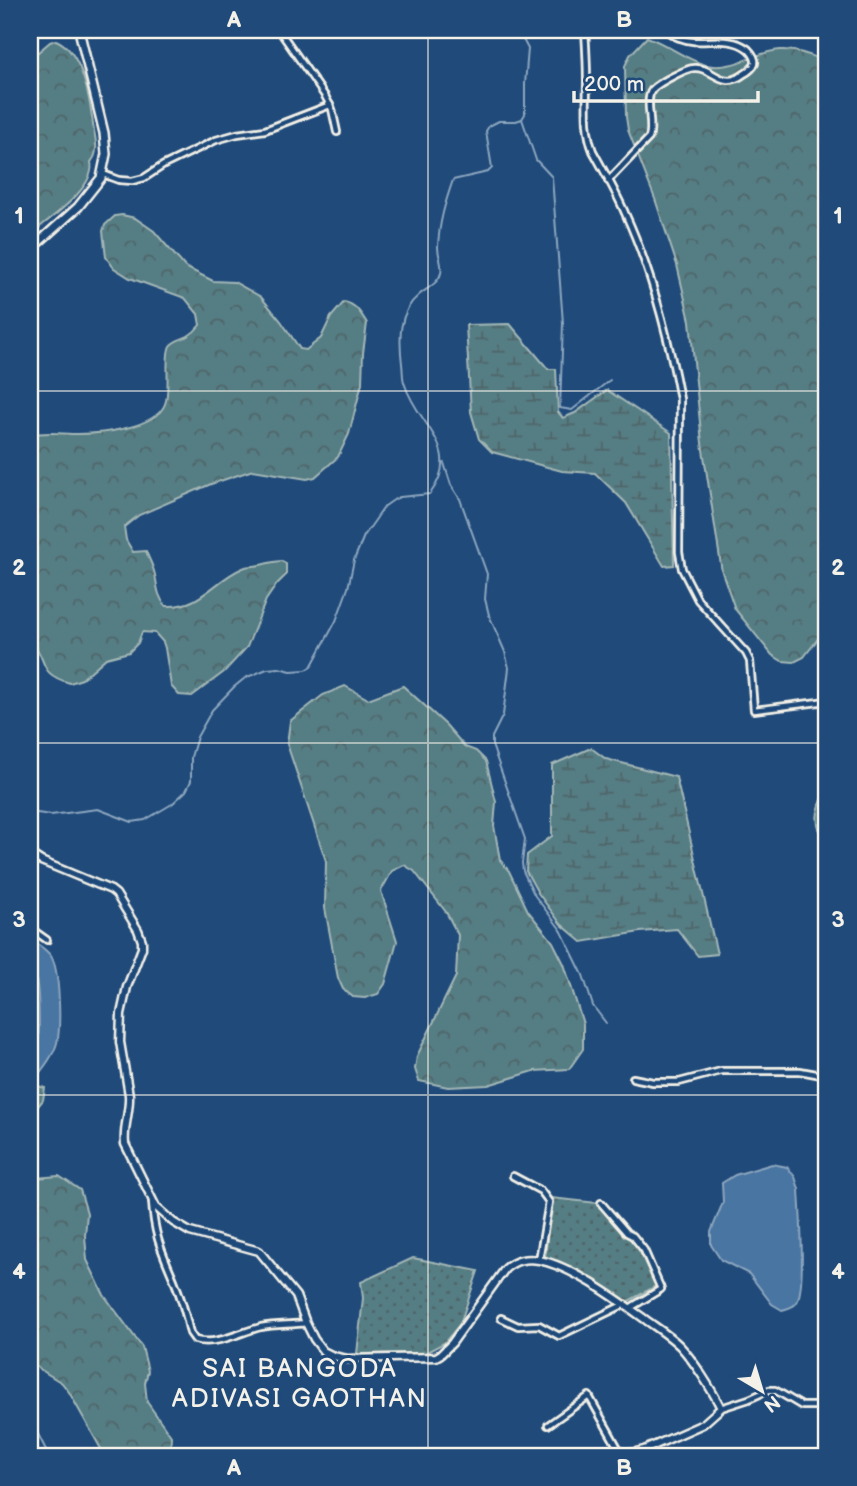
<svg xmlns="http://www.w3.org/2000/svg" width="857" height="1486" font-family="'Balsamiq Sans',sans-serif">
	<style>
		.green { fill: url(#green-dots); stroke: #a4b7b6; stroke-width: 2 }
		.forest { fill: url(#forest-crowns); stroke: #a4b7b6; stroke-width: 2 }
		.wetland { fill: url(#wetland-marsh); stroke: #a4b7b6; stroke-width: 2 }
		.water { fill: #4874a2; stroke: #8da6be; stroke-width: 2 }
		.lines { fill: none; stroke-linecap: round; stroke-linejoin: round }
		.stream { stroke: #8da6be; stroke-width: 2 }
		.minor-casing { stroke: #f4f1e8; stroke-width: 10 }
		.tertiary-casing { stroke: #f4f1e8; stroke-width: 11 }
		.secondary-casing { stroke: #f4f1e8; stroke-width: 12 }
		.minor { stroke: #1f4a7a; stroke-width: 4.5 }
		.tertiary { stroke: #1f4a7a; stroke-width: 6 }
		.secondary { stroke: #1f4a7a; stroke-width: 7 }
		.grid { fill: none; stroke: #f4f1e8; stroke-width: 2; stroke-opacity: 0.55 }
		.labels { text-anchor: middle; stroke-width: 6; stroke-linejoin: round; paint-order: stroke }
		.neighbourhood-label { font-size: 26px; letter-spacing: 2px; fill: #f4f1e8; stroke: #1f4a7a }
		.neatline { fill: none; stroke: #f4f1e8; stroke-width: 2.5 }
		.grid-label { font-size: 23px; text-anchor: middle; font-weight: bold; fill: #f4f1e8 }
	</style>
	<defs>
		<pattern id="green-dots" width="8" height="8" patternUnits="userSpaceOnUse" patternTransform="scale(1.75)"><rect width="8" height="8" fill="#547d84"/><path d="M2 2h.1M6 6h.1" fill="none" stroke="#4f6568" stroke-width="1.8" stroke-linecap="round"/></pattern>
		<pattern id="forest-crowns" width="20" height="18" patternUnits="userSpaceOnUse" patternTransform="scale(1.75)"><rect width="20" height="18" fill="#547d84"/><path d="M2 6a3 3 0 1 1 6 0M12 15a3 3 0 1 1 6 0" fill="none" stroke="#4f6568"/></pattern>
		<pattern id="wetland-marsh" width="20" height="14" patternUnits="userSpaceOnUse" patternTransform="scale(1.75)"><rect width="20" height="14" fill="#547d84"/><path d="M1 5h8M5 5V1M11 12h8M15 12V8" fill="none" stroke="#4f6568"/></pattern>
	</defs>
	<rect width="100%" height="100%" fill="#1f4a7a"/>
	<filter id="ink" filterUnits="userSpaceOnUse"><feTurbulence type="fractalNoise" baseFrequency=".0143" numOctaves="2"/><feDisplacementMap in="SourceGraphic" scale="14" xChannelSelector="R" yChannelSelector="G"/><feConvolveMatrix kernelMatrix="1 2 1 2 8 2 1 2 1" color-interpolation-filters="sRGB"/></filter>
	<g filter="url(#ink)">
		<g class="green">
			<path d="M551 1198 597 1203 638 1248 656 1286 627 1302 580 1272 545 1259Z"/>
			<path d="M413 1258 478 1271 460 1324 444 1343 425 1353 357 1354 363 1298 361 1282Z"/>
		</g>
		<g class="forest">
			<path d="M647 37C667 44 687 60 706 65 734 71 754 52 780 50 797 49 812 56 827 62V627L804 657 794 662 782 661 772 655 735 609 722 572 702 443 690 321 677 265 655 199 628 130 626 117 625 66 630 55Z"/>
			<path d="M56 40C82 51 90 99 93 125 95 137 100 152 91 162 97 188 47 220 30 235V166L37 153 39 141 37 123 30 96V59L50 42Z"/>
			<path d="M122 215 135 218 154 231 185 267 213 281 234 282 261 297 281 321 300 349 306 350 321 338 331 317 344 302C356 304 361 314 367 323L363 353 362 383 349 434 338 457 315 477 307 479 253 470 211 484 139 515 124 527 126 540 133 552 146 551C148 557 151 562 153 568 158 581 155 594 166 606 201 608 214 580 243 568 249 565 248 567 254 566 264 565 272 561 282 561L286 564V575L277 584 266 600 247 647 224 672 192 696 179 695 171 686 165 648 163 642 155 633 142 632 138 643 129 652 106 658 82 679 70 683C35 673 50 660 30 640V435C45 431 62 434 78 434 100 434 156 428 165 404 171 390 164 355 170 346 174 340 183 339 188 336 193 333 197 329 200 325L198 314 185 298 130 278 114 268 106 257 103 231 105 225 115 216Z"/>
			<path d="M345 686 368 699 403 686 446 725 465 747 476 751 486 761 496 802 494 826 500 860 509 871 528 911 553 942 564 964 583 1024V1049L569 1069 534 1071 488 1085 448 1087 419 1081 415 1069 417 1056 456 976 458 935 446 912 414 871 404 865 392 871 381 891 397 941 385 984 378 994 365 998 353 997 343 989 338 978 325 908 326 861 287 744 290 721 323 695Z"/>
			<path d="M827 790V846C814 823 814 813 827 790Z"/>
			<path d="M30 1084 45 1088 43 1100 30 1116Z"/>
			<path d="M59 1176 80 1190 87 1213 85 1236 87 1260 104 1295 142 1347 148 1371 145 1383 147 1402 171 1436 170 1456H105L69 1392 62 1383 30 1363V1179L35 1178Z"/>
		</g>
		<g class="wetland">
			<path d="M510 324 548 369H556L558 412 563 418 575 413 607 390 671 433 674 565 664 566 626 503 595 473 562 471 492 452 479 439 471 412 466 325Z"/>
			<path d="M591 748 606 759 676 777 717 954 698 956 677 929 640 932 582 942 561 924 538 893 526 871 527 855 552 836V765Z"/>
		</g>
		<g class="water">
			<path d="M30 939C37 944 46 949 51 956 60 970 61 1027 57 1043 53 1058 40 1073 30 1084 30 1078 28 1069 30 1062 31 1057 36 1053 37 1048 40 1032 40 972 30 961Z"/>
			<path d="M772 1164 787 1167 795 1177 799 1189C800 1212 806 1285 797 1302 794 1308 787 1308 782 1310L772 1304 749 1274 721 1260 711 1245V1232L723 1202 722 1183 735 1175Z"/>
		</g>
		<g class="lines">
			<g class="stream">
				<path d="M522 119 536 160 552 177 563 323 560 408 572 410 610 380"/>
				<path d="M444 463 451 485 460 499 487 574 485 599 489 615 505 652 509 668 503 715 492 737V745L525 839 522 863 523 871 535 896 561 930 583 975 593 1006 606 1023"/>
				<path d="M30 812 51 815 98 809 132 822 145 820 172 804 186 791 191 781V757L197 737 212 710 234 687 245 678 267 669 279 668 291 671 306 670 311 667 336 621 348 588 354 560 364 536 385 506 395 499 400 497 430 494C464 448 418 426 405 385 402 379 403 370 402 364 399 339 398 312 419 295 426 289 439 283 441 273 443 265 438 256 438 247 439 223 445 203 453 180L488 172 492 168 486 131 489 126 499 121H516L522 119 525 114V84L528 49 518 30"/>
				<path d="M30 1358 34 1420 37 1432 49 1456"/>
			</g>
			<g class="minor-casing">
				<g id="minor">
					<path d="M279 30 325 96 332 109 337 132"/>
					<path d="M585 30C586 46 587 63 587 80 587 104 584 128 593 151 604 171 616 192 625 213 652 272 668 335 680 399L679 552 682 569 698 600 746 653 750 661 754 710 827 701"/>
					<path d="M103 174 119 180 132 181 144 178 164 165 216 140 237 134 265 130 330 105"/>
					<path d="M608 181 649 138C654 125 644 100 652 90 656 84 687 68 694 68 712 66 722 91 744 74 748 72 754 67 755 63 756 58 751 52 748 49 727 33 701 47 680 38 675 37 670 33 666 30"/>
					<path d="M30 928 47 940"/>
					<path d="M633 1078 653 1082H679L721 1071H800L827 1076"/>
					<path d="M513 1176 541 1191 549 1202 539 1260"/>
					<path d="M152 1201C154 1235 161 1249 174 1280 181 1297 186 1315 190 1333L195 1340C217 1346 240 1332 261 1327 275 1324 291 1325 306 1323"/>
					<path d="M601 1203 627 1233 633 1236 644 1250 661 1289 630 1308"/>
					<path d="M501 1318 518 1326 539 1325 559 1336 623 1305"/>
					<path d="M721 1408 749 1399 769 1390H775L802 1406H827"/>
					<path d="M548 1425 589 1396 622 1455"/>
				</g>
			</g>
			<g class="tertiary-casing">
				<path id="tertiary" d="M30 854 41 861 111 890 116 894 138 930 142 941V948L127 987 121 1014 120 1042 129 1095C130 1112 123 1127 125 1144L156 1207 173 1222 190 1232 259 1251 296 1296 306 1323 314 1339 323 1351 333 1356 347 1359 436 1357 441 1354 452 1343 505 1269C515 1260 525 1258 539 1260 572 1266 618 1300 646 1320 657 1328 670 1336 680 1346 694 1361 712 1390 721 1408L703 1424 644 1450 619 1456"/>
			</g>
			<g class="secondary-casing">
				<path id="secondary" d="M30 250 78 207 101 178 106 154 104 133 79 30"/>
			</g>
			<use href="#minor" class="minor"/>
			<use href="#tertiary" class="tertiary"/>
			<use href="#secondary" class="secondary"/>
		</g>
	</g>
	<path class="grid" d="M428 30V1456M30 391H827M30 743H827M30 1095H827"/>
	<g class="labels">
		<g class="neighbourhood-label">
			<text x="300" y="1377">SAI BANGODA<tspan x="300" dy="30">ADIVASI GAOTHAN</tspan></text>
		</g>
	</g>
	<rect width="857" height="1486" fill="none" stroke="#1f4a7a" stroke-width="77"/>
	<g transform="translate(762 1391) rotate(142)" stroke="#1f4a7a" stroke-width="5" paint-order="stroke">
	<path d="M0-5L12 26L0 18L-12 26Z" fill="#f4f1e8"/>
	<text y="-10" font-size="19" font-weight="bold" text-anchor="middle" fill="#f4f1e8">N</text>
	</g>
	<path d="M574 91v10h184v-10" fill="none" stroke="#f4f1e8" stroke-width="3.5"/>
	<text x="584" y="91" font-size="21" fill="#f4f1e8" stroke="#1f4a7a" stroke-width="5" paint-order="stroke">200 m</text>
	<rect x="38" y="38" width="780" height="1410" class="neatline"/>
	<g class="grid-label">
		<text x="234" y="27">A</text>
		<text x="624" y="27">B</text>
		<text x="19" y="223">1</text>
		<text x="838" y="223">1</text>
		<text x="19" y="575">2</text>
		<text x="838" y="575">2</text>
		<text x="19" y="927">3</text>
		<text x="838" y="927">3</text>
		<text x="19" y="1279">4</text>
		<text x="838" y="1279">4</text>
		<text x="234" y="1475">A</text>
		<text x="624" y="1475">B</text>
	</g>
</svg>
